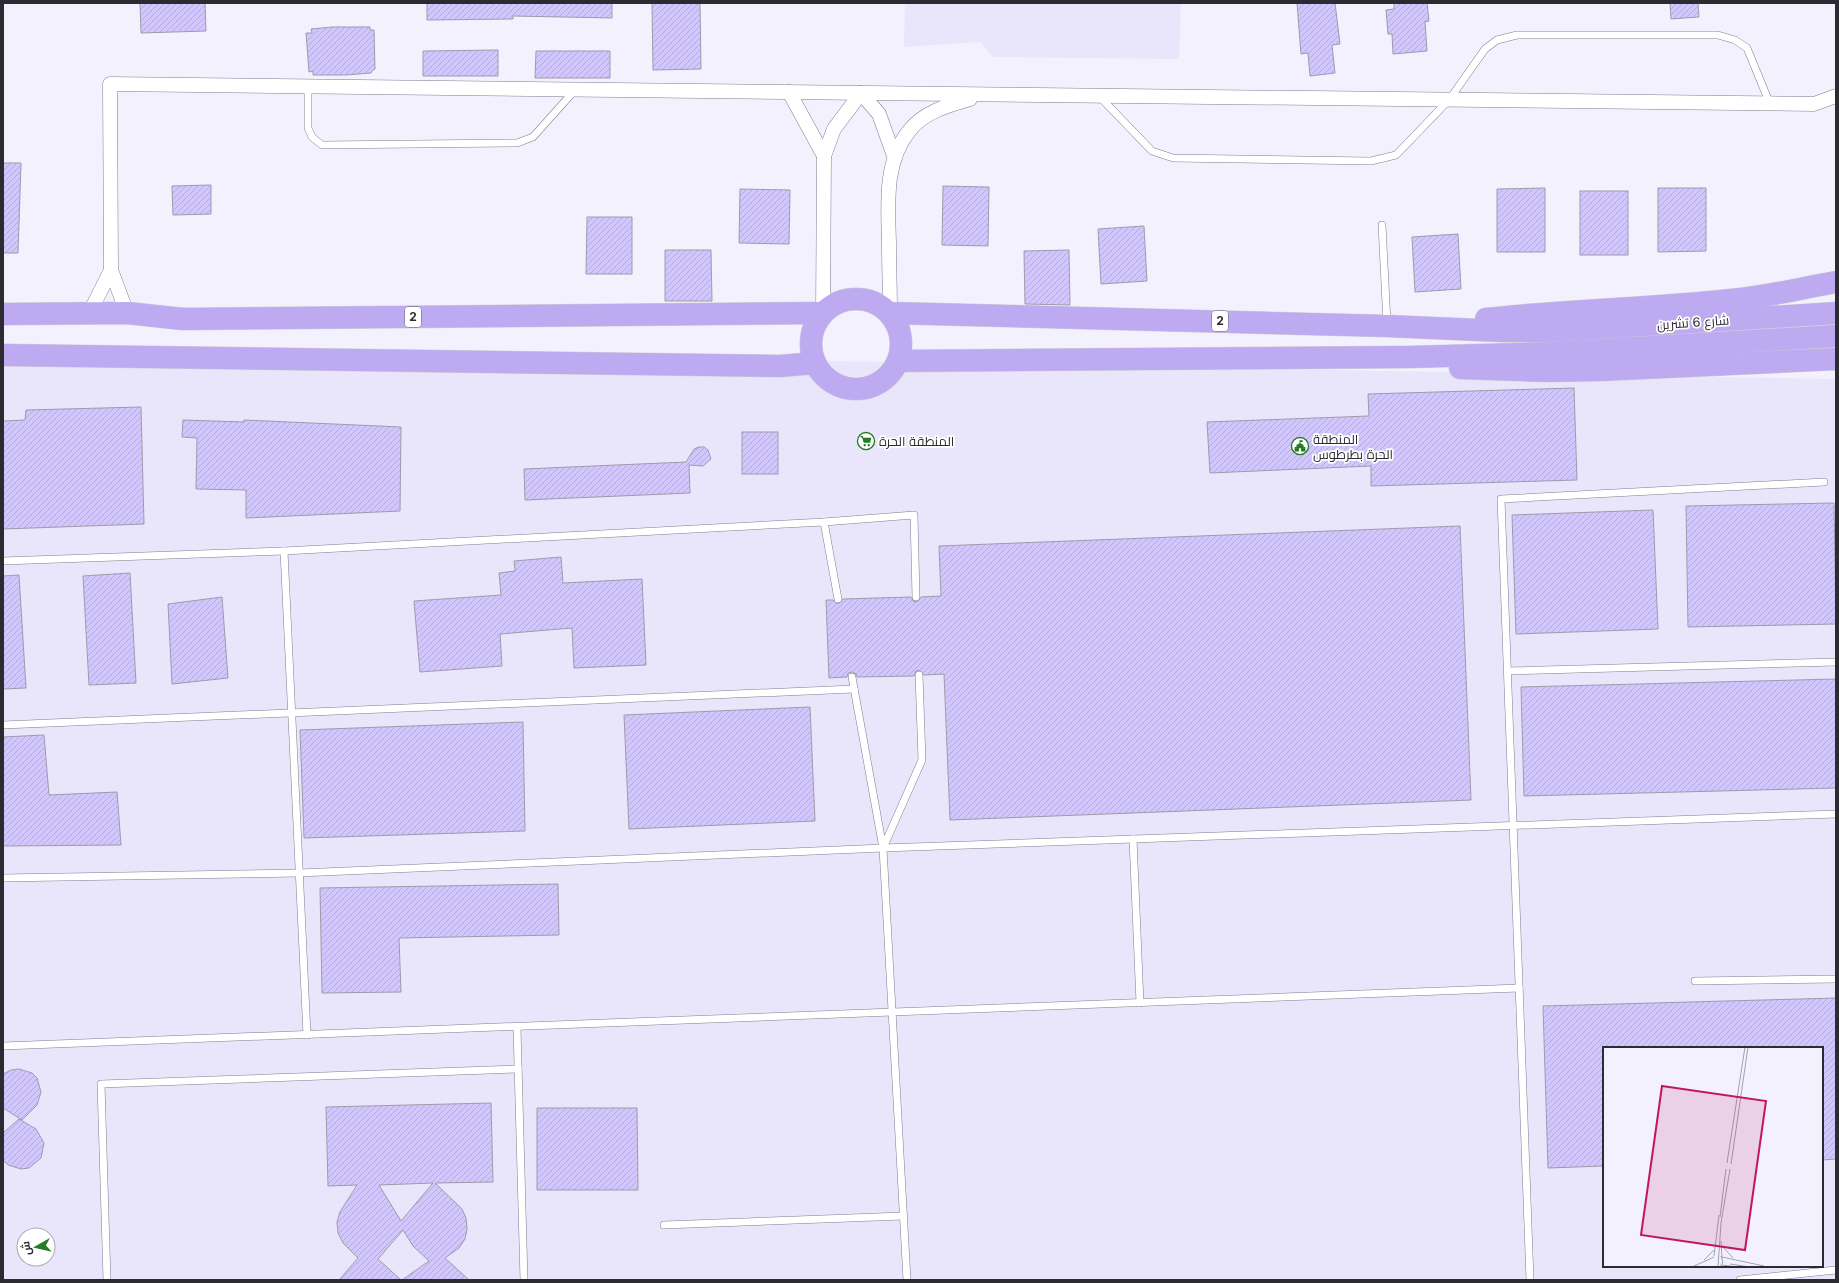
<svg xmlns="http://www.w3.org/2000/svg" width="1839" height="1283" font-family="Inter,Cairo,sans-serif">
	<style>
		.built { fill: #e9e6fb; fill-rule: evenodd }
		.building { fill: url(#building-hatch); stroke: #9e9bac; fill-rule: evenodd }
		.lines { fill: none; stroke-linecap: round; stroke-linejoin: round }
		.service-casing { stroke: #807d8e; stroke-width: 8 }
		.minor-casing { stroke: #807d8e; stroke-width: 15 }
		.primary-casing { stroke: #d1d0d2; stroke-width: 23 }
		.service { stroke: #fff; stroke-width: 7 }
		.minor { stroke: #fff; stroke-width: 14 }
		.primary { stroke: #bdaaf1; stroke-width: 22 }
		.labels { text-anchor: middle; stroke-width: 3.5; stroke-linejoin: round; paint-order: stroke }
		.shield { fill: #fff; stroke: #6b6b70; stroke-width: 1 }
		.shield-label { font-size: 12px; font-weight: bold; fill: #2c2b32 }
		.street-label { font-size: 13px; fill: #2c2b32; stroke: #fff }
		.poi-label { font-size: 13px; fill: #2c2b32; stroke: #fff; text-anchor: start }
		.inset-road { fill: none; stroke: #a3a2ac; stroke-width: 1 }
		.view { fill: #c2185b; fill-opacity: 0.15; stroke: #c2185b; stroke-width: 2 }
		.inset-edge { fill: none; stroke: #2c2b32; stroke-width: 2 }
	</style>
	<defs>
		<pattern id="building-hatch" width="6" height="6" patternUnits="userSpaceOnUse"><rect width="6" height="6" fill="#d1c7fd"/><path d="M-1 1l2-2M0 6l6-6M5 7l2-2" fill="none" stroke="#b4abd9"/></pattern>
	</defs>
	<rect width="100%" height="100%" fill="#f3f1fd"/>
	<g class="built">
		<path d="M905 3H1181L1179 59 993 57 980 42 904 47Z"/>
		<path d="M3 346 1836 379V1280H3ZM1604 1048H1822V1266H1604ZM24 1235H48V1259H24Z"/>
	</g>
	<g class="building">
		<path d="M140 3H205L206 31 141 33Z"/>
		<path d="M427 3H612V18L513 16V19L427 20Z"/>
		<path d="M652 3H700L701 69 653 70Z"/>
		<path d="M1297 3H1335L1340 44 1332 45 1335 73 1310 76 1308 53 1301 54Z"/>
		<path d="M1394 3H1427L1429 21 1425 22 1427 51 1393 54 1392 34H1388L1386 10 1394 9Z"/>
		<path d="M1670 3H1698L1699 17 1671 19Z"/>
		<path d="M332 27H370V30H374L375 69 373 70 371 73 346 75H313V71L309 72 306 33H312L311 29Z"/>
		<path d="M498 50V76H423V51Z"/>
		<path d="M536 51H610V78H535Z"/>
		<path d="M3 163H21L18 253H3Z"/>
		<path d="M211 185V214L173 215 172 186Z"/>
		<path d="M943 186 989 187 988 246 942 245Z"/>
		<path d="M1545 188V252H1497V189Z"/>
		<path d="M1658 188H1706V251L1658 252Z"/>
		<path d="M740 189 790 190 789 244 739 243Z"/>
		<rect x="1580" y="191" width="48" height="64"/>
		<path d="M587 217H632V274H586Z"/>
		<path d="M1144 226 1147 281 1101 284 1098 229Z"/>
		<path d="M1458 234 1461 289 1415 292 1412 237Z"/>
		<path d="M665 250H711L712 301H665Z"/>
		<path d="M1069 250 1070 305 1025 304 1024 251Z"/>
		<path d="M1574 388 1577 480 1371 486V466L1210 473 1207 422 1369 416 1368 394Z"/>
		<path d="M141 407 144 524 3 529V421L25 420 26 410Z"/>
		<path d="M183 420 244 422V420L401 427 400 511 246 518V490L196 489 197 438 182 437Z"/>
		<rect x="742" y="432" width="36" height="42"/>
		<path d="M699 447H704L708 450 711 459 703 466 689 465 690 493 525 500 524 469 686 462 694 449Z"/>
		<path d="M1834 503 1836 624 1688 627 1686 506Z"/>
		<path d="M1653 510 1658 629 1516 634 1512 515Z"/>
		<path d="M1460 526 1471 800 950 820 944 674 924 675 919 670 916 671 914 676 857 677 856 674 852 672 848 673 847 677 829 678 826 600H833L838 604 843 599 911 597 913 601 917 602 921 597 941 596 939 546Z"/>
		<path d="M561 557 563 583 642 579 646 665 574 668 572 628 500 634 502 666 420 672 414 601 501 595 499 573 515 571 514 561Z"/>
		<path d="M130 573 136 683 89 685 83 576Z"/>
		<path d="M19 575 26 688 3 689V576Z"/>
		<path d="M222 597 228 678 172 684 168 604Z"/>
		<path d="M1836 679V788L1524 796 1521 687Z"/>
		<path d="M810 707 815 821 629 829 624 715Z"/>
		<path d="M523 722 525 831 304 838 300 730Z"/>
		<path d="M44 735 49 795 117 792 121 845 3 846V737Z"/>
		<path d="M558 884 559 935 399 938 401 992 322 993 320 888Z"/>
		<path d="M1836 998V1159L1822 1160V1048H1604V1166L1548 1168 1543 1006Z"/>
		<path d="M19 1069 32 1073 37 1078 41 1092 37 1105 22 1120 3 1108V1074L11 1070Z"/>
		<path d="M491 1103 493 1182 435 1183 462 1209 466 1218 467 1229 465 1239 459 1248 445 1258 469 1280H402L429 1261 413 1246 403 1230 378 1259 401 1280H339L358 1258 343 1243 338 1233 337 1222 340 1212 357 1185 328 1186 326 1107ZM433 1183 401 1221 379 1185Z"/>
		<path d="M537 1108H637L638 1190H537Z"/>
		<path d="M19 1119 36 1129 44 1143 41 1158 29 1168 21 1169 8 1165 3 1160V1133Z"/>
	</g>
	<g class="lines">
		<g class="service-casing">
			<g id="service">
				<path d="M308 87V128L312 137 322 145 517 143 533 137 575 90"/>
				<path d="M1099 96 1152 151 1173 158 1371 161 1396 155 1449 100 1485 49 1497 40 1517 35H1718L1735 40 1747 48 1770 104"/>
				<path d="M1382 225 1387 323"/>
				<path d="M824 522 838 599"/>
				<path d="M284 551 307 1035"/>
				<path d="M3 561 284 551 824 522 914 515 916 597"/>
				<path d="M1508 671 1836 662"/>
				<path d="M852 677 883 848 922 760 919 675"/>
				<path d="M3 725 854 689"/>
				<path d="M1133 839 1140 1003"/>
				<path d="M883 848 907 1280"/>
				<path d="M3 878 299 873 883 848 1836 814"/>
				<path d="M1695 981 1836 979"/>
				<path d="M517 1028 524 1280"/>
				<path d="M3 1046 1519 988"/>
				<path d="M664 1225 903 1216"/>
				<path d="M107 1280 101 1084 518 1069"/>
				<path d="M1530 1280 1501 499 1824 482"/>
				<path d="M1740 1280 1836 1270"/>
			</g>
		</g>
		<g class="minor-casing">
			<g id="minor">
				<path d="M789 92 824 156"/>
				<path d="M127 313 111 270 110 84 1814 104 1836 96"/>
				<path d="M823 313 824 156 834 129 861 93 879 114 894 156"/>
				<path d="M890 313C890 290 889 266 889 243 888 205 884 162 909 131 923 112 949 105 970 99"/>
				<path d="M89 314 111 270"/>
			</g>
		</g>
		<g class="primary-casing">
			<g id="primary">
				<circle cx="856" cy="344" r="45"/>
				<path d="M890 313 1387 326 1502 331H1550L1836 313"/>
				<path d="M3 314 127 313 183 319 823 313"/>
				<path d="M1486 319C1567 310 1650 309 1731 300 1767 297 1801 288 1836 282"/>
				<path d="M3 355 780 366 815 363"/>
				<path d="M899 361 1410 357 1551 353 1836 336"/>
				<path d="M1460 368 1548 371 1601 370 1836 359"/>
			</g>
		</g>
		<use href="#service" class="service"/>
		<use href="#minor" class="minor"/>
		<use href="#primary" class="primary"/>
	</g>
	<defs>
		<g id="supermarket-ring" transform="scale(0.9)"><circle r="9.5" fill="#fff" stroke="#277b27" stroke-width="1.5"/><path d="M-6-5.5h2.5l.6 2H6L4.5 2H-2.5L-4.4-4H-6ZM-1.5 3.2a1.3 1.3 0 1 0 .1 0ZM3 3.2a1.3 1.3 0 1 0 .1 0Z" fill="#277b27"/></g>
		<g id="civic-ring" transform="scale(0.9)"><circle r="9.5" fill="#fff" stroke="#277b27" stroke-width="1.5"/><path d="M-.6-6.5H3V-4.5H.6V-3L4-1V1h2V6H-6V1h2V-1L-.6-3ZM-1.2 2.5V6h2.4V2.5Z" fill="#277b27"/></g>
	</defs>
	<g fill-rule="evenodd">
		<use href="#supermarket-ring" x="866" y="441"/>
		<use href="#civic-ring" x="1300" y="446"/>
	</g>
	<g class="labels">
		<g class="shield">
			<rect x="405" y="307" width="16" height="20" rx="3"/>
			<rect x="1212" y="311" width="16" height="20" rx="3"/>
		</g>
		<g class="shield-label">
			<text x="413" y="321">2</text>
			<text x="1220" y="325">2</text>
		</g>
		<g class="street-label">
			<text transform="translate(1693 322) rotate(-4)" y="5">شارع 6 تشرين</text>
		</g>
		<g class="poi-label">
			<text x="1313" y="444">المنطقة<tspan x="1313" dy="15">الحرة بطرطوس</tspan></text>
			<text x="879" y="446">المنطقة الحرة</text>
		</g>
	</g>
	<g transform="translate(1603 1047)">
		<rect width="220" height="220" fill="#f3f1fd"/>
		<path class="inset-road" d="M124 116 142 0M128 117 145 0M117 170 123 122M118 194 119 210M119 199 130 211M111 209 116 168M119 210 161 219M101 213 111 203M127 217 147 220M119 218 134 220M89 220 111 210M115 220 118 176 127 122M117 220 120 215 118 209"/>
		<path class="view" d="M59 39 163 54 142 203 38 188Z"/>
		<rect width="220" height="220" class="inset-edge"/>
	</g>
	<rect width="1839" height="1283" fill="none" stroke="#2c2b32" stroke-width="8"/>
	<g transform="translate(36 1247) rotate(262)"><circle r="19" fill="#ffffff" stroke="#abaaad"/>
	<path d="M0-3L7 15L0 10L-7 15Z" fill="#277b27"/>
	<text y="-6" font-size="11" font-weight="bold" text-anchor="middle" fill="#2c2b32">ش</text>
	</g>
</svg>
